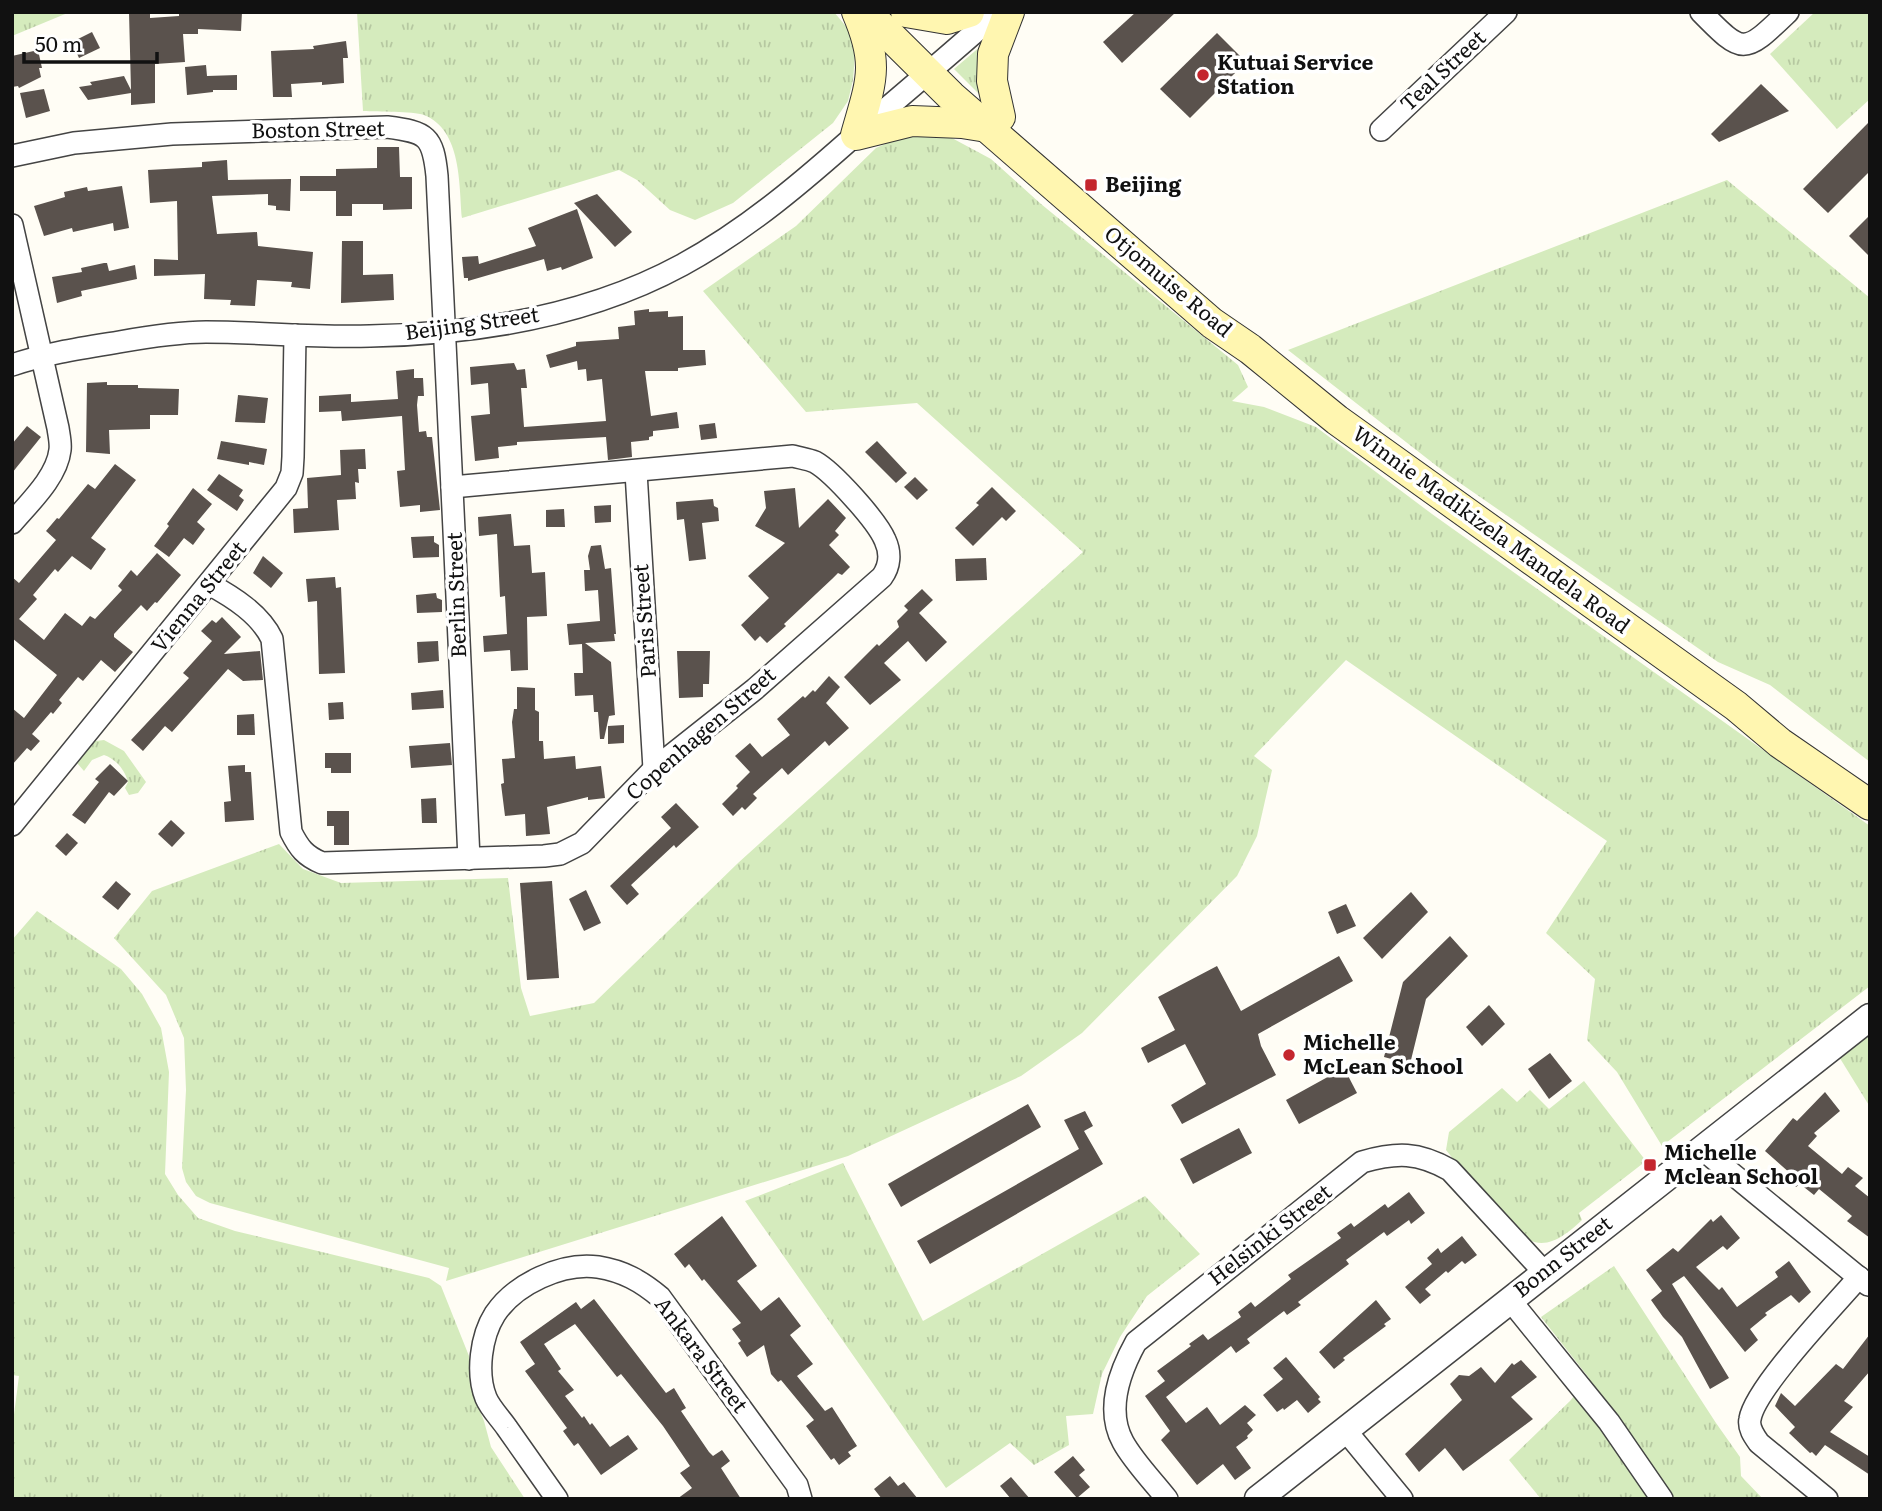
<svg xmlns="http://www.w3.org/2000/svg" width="1882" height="1511" font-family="Literata,serif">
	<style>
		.grass { fill: url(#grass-tufts) }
		.building { fill: #5a524d }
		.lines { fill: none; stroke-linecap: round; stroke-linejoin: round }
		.minor-casing { stroke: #444; stroke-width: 24 }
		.tertiary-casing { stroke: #444; stroke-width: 29 }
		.secondary-casing { stroke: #333; stroke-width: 32 }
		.minor { stroke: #fff; stroke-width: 21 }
		.tertiary { stroke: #fff; stroke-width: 26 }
		.secondary { stroke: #fff6b0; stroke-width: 30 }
		.poi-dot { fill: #c4262e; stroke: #fff; stroke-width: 2.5 }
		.labels { text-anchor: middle; stroke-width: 7; stroke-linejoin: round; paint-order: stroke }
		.poi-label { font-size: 21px; font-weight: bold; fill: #111; stroke: #fff; text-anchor: start }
		.street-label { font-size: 21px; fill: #111; stroke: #fff }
	</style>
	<defs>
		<pattern id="grass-tufts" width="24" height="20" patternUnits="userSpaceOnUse" patternTransform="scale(1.75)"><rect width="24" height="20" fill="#d5ebbd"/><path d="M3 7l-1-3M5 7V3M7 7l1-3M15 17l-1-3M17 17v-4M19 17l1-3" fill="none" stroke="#b6c8a1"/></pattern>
	</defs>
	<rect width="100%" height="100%" fill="#fffdf5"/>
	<g class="grass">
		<path d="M12 12H70L12 36Z"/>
		<path d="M357 12H834L849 30 855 55 853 80 848 101 833 123 733 203 695 220 670 210 637 180 619 170 462 218C459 185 462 130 424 115 412 111 378 112 363 111Z"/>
		<path d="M1815 12H1870V99L1837 129 1770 54Z"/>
		<path d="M995 34 988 103 954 69Z"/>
		<path d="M925 135 950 137 991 159 1041 204 1238 365 1248 387 1232 401 1264 407 1316 427 1432 514 1870 826V986L1662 1146 1617 1072 1587 1040 1595 979 1546 933 1607 841 1346 660 1254 756 1272 770 1257 836 1237 876 1082 1033 1021 1076 848 1156 446 1281 449 1268 210 1203 196 1196 186 1182 182 1168 186 1090 184 1038 166 995 114 938 152 891 279 844 303 869 341 883 508 878 521 988 530 1016 594 1003 738 863 1083 552 917 403 806 412 703 291 796 226 876 148 897 139Z"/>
		<path d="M1727 180 1870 298V762L1770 685 1718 662 1447 474 1288 350Z"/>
		<path d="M104 740 124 751 146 782 138 793 129 795 125 788 128 782C125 770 116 759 104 755L92 760 84 771 77 763 79 752 88 742Z"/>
		<path d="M37 911 121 969 142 994 161 1028 169 1072 165 1174 178 1195 198 1218 235 1231 429 1278 441 1286 469 1356 471 1389 484 1421 491 1447 525 1499H12V1430L19 1376 12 1375V940Z"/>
		<path d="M1870 1017V1107L1833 1047Z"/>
		<path d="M1584 1081 1646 1161 1579 1213 1582 1220C1568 1233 1549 1250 1529 1240 1510 1231 1462 1170 1446 1150L1449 1132 1502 1088 1517 1102 1530 1090 1549 1109Z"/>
		<path d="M843 1163 923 1321 1145 1196 1200 1254 1147 1296 1120 1337 1102 1374 1093 1414 1066 1416 1069 1445 1034 1465 1010 1443 946 1488 745 1201Z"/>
		<path d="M1614 1266 1716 1423 1740 1457 1741 1476 1763 1499H1541L1509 1460 1570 1401 1589 1378 1541 1317Z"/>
	</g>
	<g class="building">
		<path d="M129 12H150V18L179 16V12H242L241 31 198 29V34H183L185 62 155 64V103L131 105V93L88 100 79 87 92 85 90 82 124 76 131 90Z"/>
		<path d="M1136 12H1176L1122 63 1103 42Z"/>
		<path d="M92 32 100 48 79 58 72 42Z"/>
		<path d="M1217 33 1246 62 1190 118 1160 89Z"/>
		<path d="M346 41 348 58H343L344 83 322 85V82L291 84 292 97H273L271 51 314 49 313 46Z"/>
		<path d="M38 50 42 68H39L41 77 19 88 18 86 12 87V56Z"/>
		<path d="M206 65 207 76 237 75V90H213V92L187 95 185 67Z"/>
		<path d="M1761 84 1789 111 1719 142 1711 134Z"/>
		<path d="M44 89 50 111 26 118 20 93Z"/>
		<path d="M1870 121V171L1828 213 1803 189Z"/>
		<path d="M377 147H399L400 177H412V209L383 210V204H352V216H336V191H300V176H336V169L377 168Z"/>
		<path d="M227 160 228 180 291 179 290 211 276 210V206L268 205V194L212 196 217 234 257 232 258 246 313 252 310 289 291 287 292 282 257 280 255 306 230 305 231 300 204 299 205 274 154 276V259L178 260 177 201 150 203 148 170 202 167V162Z"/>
		<path d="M122 186 129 228 114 231 113 223 73 232 72 228 44 236 34 206 65 197 64 192 87 187 88 191Z"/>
		<path d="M597 194 632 232 615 247 574 203Z"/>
		<path d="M577 209 593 258 562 270 561 267 547 271 544 259 468 281V278H464L462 257 478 256 479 264 536 246 528 228Z"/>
		<path d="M1870 215V257L1849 236Z"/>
		<path d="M342 241H363V275L393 274 394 300 341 303Z"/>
		<path d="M104 263H107L109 271 135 265 137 279 81 291 82 296 57 303 52 277 82 272 81 268Z"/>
		<path d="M649 309V312L668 311V317L683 316V350H705L706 365 678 368V371H645L651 416 677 412 679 428 653 431V436L649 437V440L631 442 632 457 608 460 606 437 517 442V445L498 447 499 458 475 461 471 416 490 414 488 383 471 385 470 367 514 363 517 370 525 369 527 388H521L524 427 606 421 602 379 587 381 586 369 578 370 577 361 550 368 546 355 576 346V342L619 339 618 327 635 325 634 311Z"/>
		<path d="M414 369V378H423L424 396H418L417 405 419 432 426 431 427 437H432L440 510 420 512V505L400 507 397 471 405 470 402 416 342 421 341 411 319 412V396L351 394V402L398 399 396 371Z"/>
		<path d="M107 382V385H138V388L179 389 178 415H150V429L109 430 110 454 86 452 87 383Z"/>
		<path d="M238 395 268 398 265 423 235 422Z"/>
		<path d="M715 423 717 438 701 440 699 425Z"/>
		<path d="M27 426 41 437 12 473V444Z"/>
		<path d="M221 441 267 449 264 465 249 462V465L217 459Z"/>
		<path d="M877 441 907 473 896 483 865 452Z"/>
		<path d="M365 449 366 469H358L359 483 355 482 356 499 337 500 339 530 294 533 293 509 308 508 307 478 341 475 340 450Z"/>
		<path d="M115 464 136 480 91 538 106 549 91 570 72 556 58 572 55 569 33 595 37 599 19 619 44 640 65 613 82 626 90 616 95 619 122 590 118 586 131 570 137 576 157 553 181 575 157 603 155 602 147 611 141 605 114 634V637L133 652 115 672 101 660 83 681 78 677 59 700 62 703 53 714 51 712 32 734 40 741 31 751 27 748 12 765V708L24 718 57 675 12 638V577L19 583 56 540 46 531 57 518 59 519 88 484 95 489Z"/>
		<path d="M219 474 243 490 239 496 244 500 237 511 207 490Z"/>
		<path d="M915 477 928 490 917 500 904 487Z"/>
		<path d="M992 487 1016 511 1006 521 1002 517 973 546 955 528 979 505 976 503Z"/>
		<path d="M193 488 212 504 197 522 205 529 193 545 184 538 169 557 154 546 169 526 167 524Z"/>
		<path d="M795 488 799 528 828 499 846 518 835 531 839 535 829 545 850 567 842 575 838 573 832 579 784 624 786 626 767 643 760 636 755 641 741 625 769 598 748 576 785 543 755 526 766 508 764 491Z"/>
		<path d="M713 499 714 506 718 508 719 521 702 523 706 559 689 561 684 519 677 520 676 502Z"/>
		<path d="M611 505V522L595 523 594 506Z"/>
		<path d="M564 509 565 527H546V510Z"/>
		<path d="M511 514 514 546 530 545 532 573 545 572 547 616 527 617 528 670 511 671 510 650 484 652 483 636 507 634 505 596 500 597 497 534 479 536 478 517Z"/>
		<path d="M434 536V542L439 545V557L413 558 411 537Z"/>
		<path d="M601 545 605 569 611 568 616 634H614L615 641 585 643 611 662 615 715 609 716 604 739H600L598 712H594L593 695 575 696 574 673H583L582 644 569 645 567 624 600 621 598 590 585 591 584 570H590L588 556 591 546Z"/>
		<path d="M263 556 283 573 271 588 253 573Z"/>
		<path d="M986 558 987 580 956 581 955 559Z"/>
		<path d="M335 577 336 588 341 587 345 673 319 674 317 601 308 602 306 579Z"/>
		<path d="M922 589 933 600 919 613 947 642 926 662 908 641 884 663 901 680 870 705 844 677 877 644 879 646 899 627 897 621 908 610 904 606Z"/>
		<path d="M436 593 437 598 442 600V612L417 613 416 595Z"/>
		<path d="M222 617 241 637 224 654 260 651 263 680 243 681 228 669 172 732 165 726 143 751 131 740 189 678 183 673 212 641 201 631 212 620 216 623Z"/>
		<path d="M438 641 439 661 418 663 417 642Z"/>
		<path d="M677 651H710L709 684H703V697L679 698Z"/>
		<path d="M829 676 840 687 826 703 849 728 829 746 825 741 788 775 782 768 753 794 757 798 745 810 742 807 733 816 722 804 738 788 736 786 750 772 735 756 750 743 762 757 790 735 777 719 803 696 805 698 813 690 815 692Z"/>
		<path d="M517 687 535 688V710L539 712V741H543L544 759 575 756 576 769 601 766 605 798 588 800V797L547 807 550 834 526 836 525 814 505 816 501 784 504 783 502 759 515 758 512 722 514 709H517Z"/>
		<path d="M443 690 444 708 412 710 411 693Z"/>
		<path d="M343 702 344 719 329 720 328 703Z"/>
		<path d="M254 714 255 735H237V715Z"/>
		<path d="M624 725V743L608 744V726Z"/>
		<path d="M450 743 452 765 411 768 409 746Z"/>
		<path d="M325 753H351V773H331V768H325Z"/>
		<path d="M110 764 128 781 114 796 109 792 85 824 72 815 99 782 95 779Z"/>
		<path d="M245 765V772H251L254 820 225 822 224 802 231 801 228 766Z"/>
		<path d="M436 798 437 823H422L421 799Z"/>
		<path d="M676 803 699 827 676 848 674 845 631 885 639 894 627 905 610 886 671 828 661 817Z"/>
		<path d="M327 811H349V845H334V826H327Z"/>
		<path d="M171 820 185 833 172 847 158 834Z"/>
		<path d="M67 833 78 843 66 856 55 846Z"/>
		<path d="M116 881 131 894 118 910 102 897Z"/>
		<path d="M552 881 559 978 527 980 520 883Z"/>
		<path d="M586 890 601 923 584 931 569 899Z"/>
		<path d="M1411 892 1428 912 1382 959 1363 938Z"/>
		<path d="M1346 904 1356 926 1337 934 1328 912Z"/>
		<path d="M1450 936 1468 956 1426 999 1410 1064 1384 1057 1403 982Z"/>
		<path d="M1339 956 1353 981 1258 1034 1261 1046 1276 1075 1182 1124 1171 1105 1206 1084 1185 1044 1148 1063 1141 1048 1175 1030 1158 997 1217 966 1241 1011Z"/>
		<path d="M1489 1005 1505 1024 1482 1046 1466 1027Z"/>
		<path d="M1550 1053 1572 1081 1549 1099 1528 1069Z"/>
		<path d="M1344 1068 1357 1093 1299 1124 1286 1100Z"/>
		<path d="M1825 1092 1840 1111 1814 1133 1817 1136 1808 1146 1842 1174 1848 1167 1863 1178 1855 1186 1870 1198V1238L1847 1221 1852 1216 1819 1189 1814 1195 1800 1184 1796 1187 1787 1179 1791 1174 1765 1151 1793 1118 1797 1121Z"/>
		<path d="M1028 1104 1041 1127 901 1207 888 1184Z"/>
		<path d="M1085 1111 1093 1126 1084 1131 1103 1164 930 1264 917 1241 1079 1149 1064 1120Z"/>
		<path d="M1239 1128 1252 1153 1193 1184 1180 1159Z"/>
		<path d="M1409 1192 1425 1213 1411 1224 1409 1220 1387 1236 1384 1232 1346 1260 1349 1264 1298 1302 1301 1305 1287 1315 1284 1311 1247 1339 1250 1343 1236 1353 1231 1346 1166 1397 1186 1423 1207 1407 1220 1425 1245 1405 1256 1415 1247 1423 1253 1430 1247 1436 1248 1438 1236 1447 1251 1468 1235 1480 1223 1464 1197 1485 1161 1440 1170 1431 1145 1396 1165 1381 1157 1371 1191 1346 1189 1344 1203 1334 1208 1340 1241 1317 1238 1312 1251 1302 1255 1307 1291 1279 1288 1275 1341 1238 1337 1233 1351 1223 1354 1227 1385 1204 1388 1208Z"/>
		<path d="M1721 1215 1740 1238 1727 1250 1723 1246 1696 1267 1719 1290 1722 1287 1737 1307 1778 1277 1775 1272 1789 1261 1811 1292 1799 1303 1791 1295 1765 1313 1767 1315 1750 1329 1758 1340 1745 1352 1684 1276 1672 1284 1729 1378 1710 1389 1682 1337 1663 1317 1651 1300 1662 1291 1646 1270 1673 1248 1678 1252 1711 1219 1713 1222Z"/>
		<path d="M722 1216 757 1266 737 1281 761 1311 779 1297 801 1326 790 1335 813 1364 797 1376 825 1411 832 1407 857 1446 848 1452 851 1456 839 1465 834 1458 831 1460 806 1426 814 1420 781 1380 778 1382 771 1374 764 1345 747 1357 738 1343 741 1341 732 1329 741 1323 704 1279 702 1281 689 1264 685 1268 674 1254Z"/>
		<path d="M1462 1236 1477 1255 1465 1264 1462 1261 1448 1273 1446 1271 1425 1289 1431 1295 1420 1304 1405 1287 1432 1264 1427 1258 1438 1248 1441 1253Z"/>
		<path d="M594 1299 666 1393 674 1388 686 1408 681 1411 709 1452 713 1456 722 1450 730 1461 721 1468 741 1499H677L692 1488 680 1473 690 1466 663 1426 621 1374 617 1377 575 1324 544 1344 561 1369 558 1371 574 1390 565 1396 582 1418 584 1416 590 1425 592 1423 610 1447 628 1435 638 1449 601 1475 578 1443 574 1446 563 1431 567 1428 525 1371 535 1364 520 1342 576 1302 581 1309Z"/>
		<path d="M1376 1300 1391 1319 1384 1324 1386 1326 1343 1358 1345 1360 1334 1369 1319 1352Z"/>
		<path d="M1870 1334V1371L1844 1401 1853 1407 1830 1432 1870 1457V1475L1825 1445 1816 1456 1812 1452 1810 1453 1789 1433 1795 1427 1775 1406 1781 1393 1795 1406 1836 1364 1843 1369Z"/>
		<path d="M1286 1357 1320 1397 1318 1399 1321 1402 1308 1413 1297 1400 1284 1410 1283 1408 1277 1412 1263 1395 1283 1379 1273 1368Z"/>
		<path d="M1521 1360 1537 1377 1511 1397 1533 1419 1463 1471 1445 1448 1419 1472 1405 1454 1462 1400 1450 1384 1459 1375 1469 1376 1481 1367 1495 1383 1512 1363 1514 1365Z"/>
		<path d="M1073 1456 1085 1470 1079 1475 1090 1487 1077 1498 1054 1472Z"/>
		<path d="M890 1476 898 1486 904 1482 918 1499H882L874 1489Z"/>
		<path d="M1011 1477 1030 1499H1011L1000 1486Z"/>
	</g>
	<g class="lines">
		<g class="minor-casing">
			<g id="minor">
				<path d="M1701 12C1744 56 1744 54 1788 12"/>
				<path d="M1381 130 1506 12"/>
				<path d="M12 156 74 143 172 134 387 127C427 132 433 136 437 176 448 404 459 631 469 859"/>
				<path d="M12 225 58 428C59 435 61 443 60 450 57 477 29 503 12 523"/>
				<path d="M12 365C47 353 82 348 119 342 147 337 177 332 206 332 260 332 315 338 370 336 476 334 588 316 682 265 748 229 805 180 861 130 907 91 953 52 998 12"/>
				<path d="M636 472 654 769"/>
				<path d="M209 584C233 597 260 614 272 639L291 832C299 848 305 856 322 863L544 856 560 854 582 843 654 769 755 689 882 577C890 566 891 553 885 540 877 521 833 472 815 462 808 459 800 458 793 456L452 487"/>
				<path d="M12 825 286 488 292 473 293 457 295 335"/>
				<path d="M1702 1149 1868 1285"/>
				<path d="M1510 1300 1609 1422 1662 1499"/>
				<path d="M1346 1431 1402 1499"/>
				<path d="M557 1499C540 1475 524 1452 507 1428 501 1419 490 1408 486 1398 476 1373 481 1336 495 1314 515 1284 562 1262 598 1267 623 1271 641 1281 660 1297L797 1485 801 1499"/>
				<path d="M1167 1499C1153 1481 1134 1462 1123 1442 1105 1409 1120 1371 1136 1342L1362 1162C1397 1152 1418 1152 1450 1170L1544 1272"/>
				<path d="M1827 1499 1759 1443C1754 1436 1748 1428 1750 1419 1755 1388 1835 1305 1859 1277"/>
			</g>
		</g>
		<g class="tertiary-casing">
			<path id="tertiary" d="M1258 1499 1870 1017"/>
		</g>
		<g class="secondary-casing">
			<g id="secondary">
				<path d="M857 12C880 65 871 82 856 135L912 121 962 123 987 127"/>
				<path d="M866 12 951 96 1212 323 1250 349 1337 420 1736 706 1780 743 1870 805"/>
				<path d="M906 12 947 19 969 12"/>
				<path d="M1000 117 992 81 993 54 1009 12"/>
			</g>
		</g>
		<use href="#minor" class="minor"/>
		<use href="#tertiary" class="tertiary"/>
		<use href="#secondary" class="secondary"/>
	</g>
	<g class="poi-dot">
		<circle cx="1203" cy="75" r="7"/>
		<rect x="1084" y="178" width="14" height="14" rx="3.5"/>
		<circle cx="1289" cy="1055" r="7"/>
		<rect x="1643" y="1158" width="14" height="14" rx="3.5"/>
	</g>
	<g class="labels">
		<g class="poi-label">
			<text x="1217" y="70">Kutuai Service<tspan x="1217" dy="24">Station</tspan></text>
			<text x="1105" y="192">Beijing</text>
			<text x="1303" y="1050">Michelle<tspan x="1303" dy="24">McLean School</tspan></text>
			<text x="1664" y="1160">Michelle<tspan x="1664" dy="24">Mclean School</tspan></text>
		</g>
		<g class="street-label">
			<text transform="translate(1443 71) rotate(-43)" y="7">Teal Street</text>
			<text transform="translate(318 130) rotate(-1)" y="7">Boston Street</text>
			<text transform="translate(1168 282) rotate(40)" y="7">Otjomuise Road</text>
			<text transform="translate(472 324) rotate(-8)" y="7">Beijing Street</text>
			<text transform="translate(1491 530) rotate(36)" y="7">Winnie Madikizela Mandela Road</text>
			<text transform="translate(457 595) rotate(-92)" y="7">Berlin Street</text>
			<text transform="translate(199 597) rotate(-51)" y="7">Vienna Street</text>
			<text transform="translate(645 621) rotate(-94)" y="7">Paris Street</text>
			<text transform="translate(701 734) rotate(-41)" y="7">Copenhagen Street</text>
			<text transform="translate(1270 1235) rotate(-38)" y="7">Helsinki Street</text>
			<text transform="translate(1563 1257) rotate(-38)" y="7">Bonn Street</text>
			<text transform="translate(701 1355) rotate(53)" y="7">Ankara Street</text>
		</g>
	</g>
	<rect width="1882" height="1511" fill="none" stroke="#111111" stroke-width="28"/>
	<path d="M24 52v10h133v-10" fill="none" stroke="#111111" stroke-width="3.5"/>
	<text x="35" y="52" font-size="21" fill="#111111" stroke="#ffffff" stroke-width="5" paint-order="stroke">50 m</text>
</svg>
